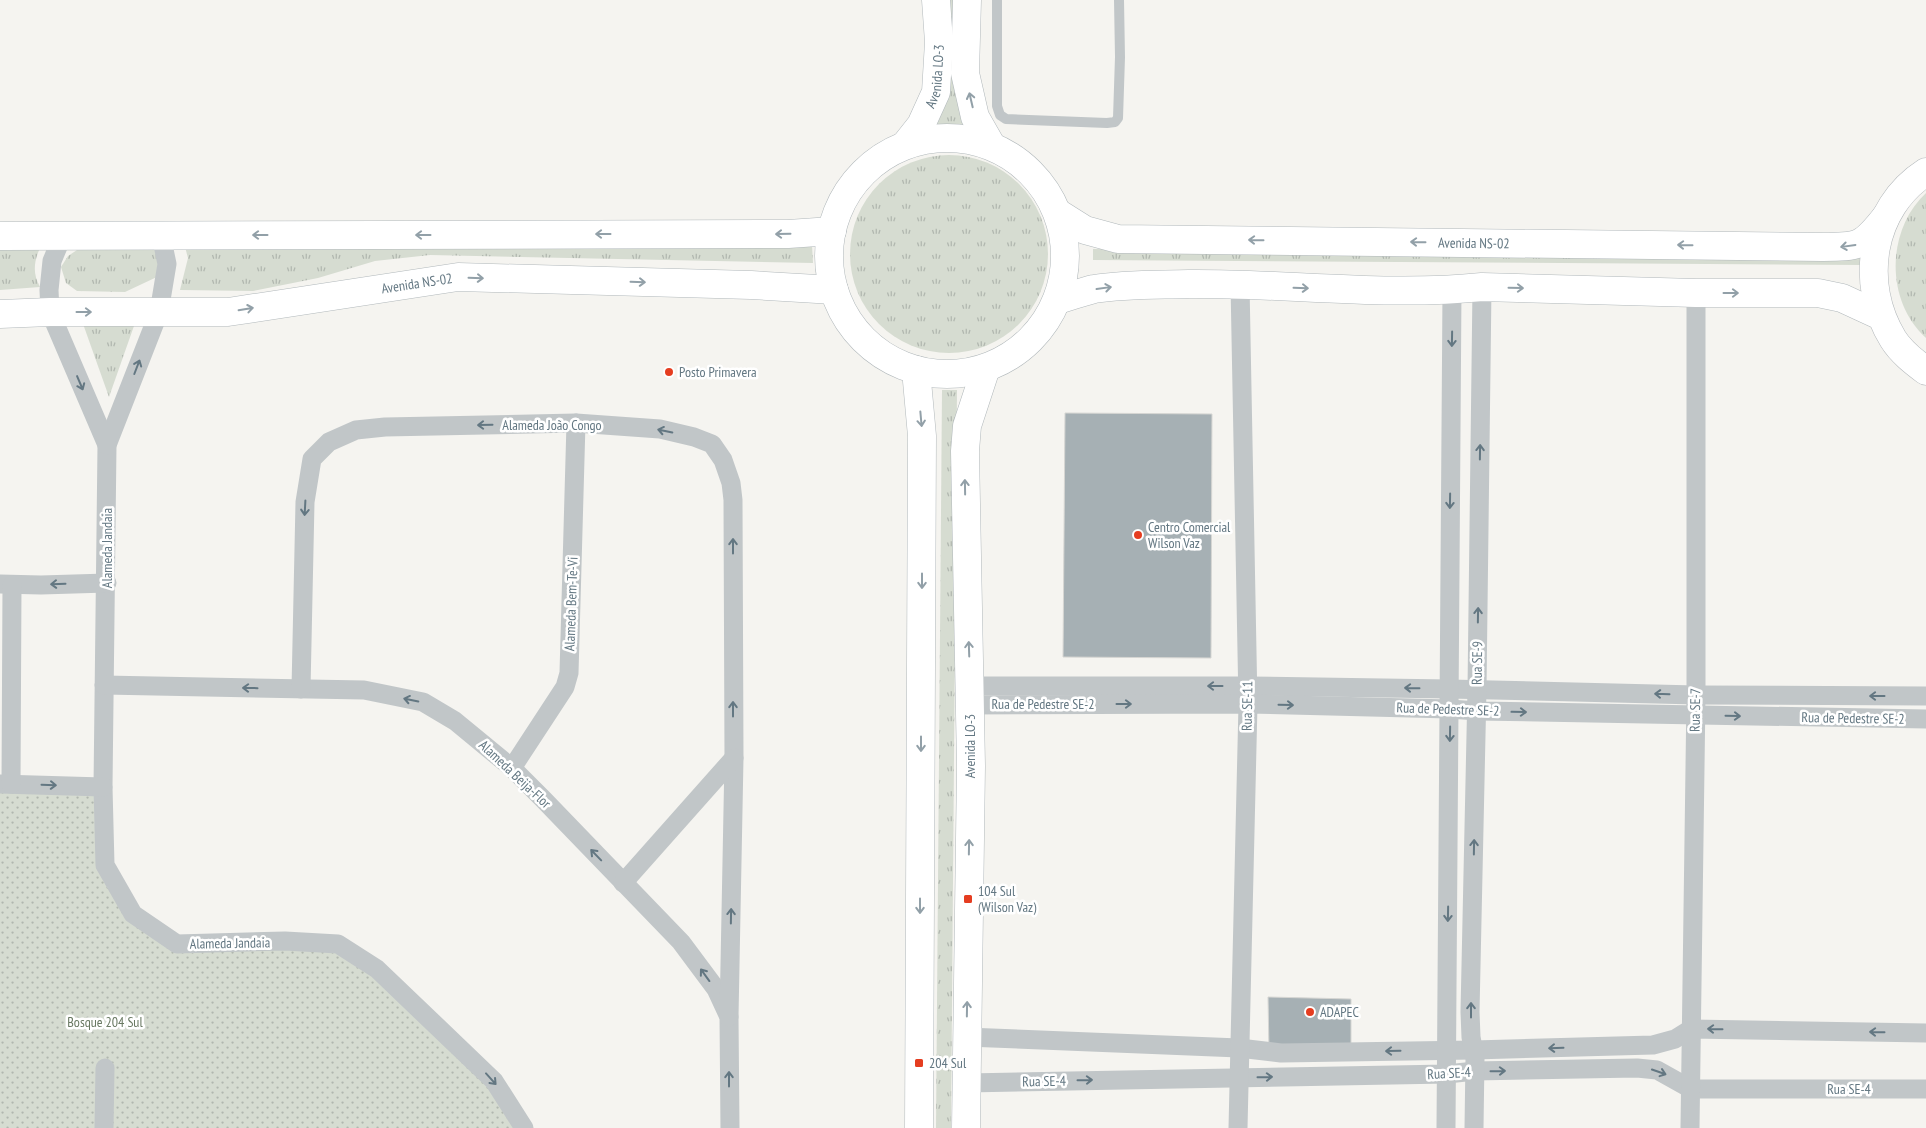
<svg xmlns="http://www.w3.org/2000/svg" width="1926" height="1128" font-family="'PT Sans Narrow',sans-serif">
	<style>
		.grass { fill: url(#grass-tufts) }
		.park { fill: url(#park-dots) }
		.building { fill: #a6b0b4; stroke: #d6d6d3 }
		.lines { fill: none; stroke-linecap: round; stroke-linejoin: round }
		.secondary-casing { stroke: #b1b8bb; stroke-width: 29 }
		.primary-casing { stroke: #b4b9bc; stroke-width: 29 }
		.lane { stroke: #c1c6c8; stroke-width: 10 }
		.street { stroke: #c1c6c8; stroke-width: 19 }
		.secondary { stroke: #fff; stroke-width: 28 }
		.primary { stroke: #fff; stroke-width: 28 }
		.oneway { stroke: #92a0a8 }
		.oneway2 { stroke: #637782 }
		.poi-dot { fill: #e53d20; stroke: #fff; stroke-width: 2 }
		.labels { text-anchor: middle; stroke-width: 5; stroke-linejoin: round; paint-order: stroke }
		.street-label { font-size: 14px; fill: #637782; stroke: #fff }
		.poi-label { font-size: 14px; fill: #637782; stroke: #fff; text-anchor: start }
		.park-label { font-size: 14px; fill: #697962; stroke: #fff }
	</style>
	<defs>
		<pattern id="grass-tufts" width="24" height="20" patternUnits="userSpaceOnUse" patternTransform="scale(1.25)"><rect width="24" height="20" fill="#d6dcd1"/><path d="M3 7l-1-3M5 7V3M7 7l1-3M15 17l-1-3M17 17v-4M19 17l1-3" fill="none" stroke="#b1b7af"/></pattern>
		<pattern id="park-dots" width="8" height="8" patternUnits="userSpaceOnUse" patternTransform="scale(1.25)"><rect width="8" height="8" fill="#d6dcd1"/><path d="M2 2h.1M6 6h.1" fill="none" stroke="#b1b7af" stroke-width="1.8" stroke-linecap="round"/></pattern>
	</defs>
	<rect width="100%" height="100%" fill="#f5f4f0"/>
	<g class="grass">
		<path d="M946 0H960L968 125 937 124 946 75Z"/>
		<circle cx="949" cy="254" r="99"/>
		<path d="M1926 193V338C1885 301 1886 230 1926 193Z"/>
		<path d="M184 243 812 245 813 263 430 255 375 261 318 278 253 291 180 290 188 258Z"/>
		<path d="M0 245 41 246C34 260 32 273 40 287L0 290Z"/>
		<path d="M153 247 163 255 159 276 125 292 77 291 66 283 61 267 68 256 80 248Z"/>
		<path d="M1093 249 1863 254V265L1093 260Z"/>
		<path d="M82 321 135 323 109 397Z"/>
		<path d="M942 390H957L951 1128H936Z"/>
	</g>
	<path class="park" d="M0 784 103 787 105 865 133 914 177 944H338L494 1081 524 1128H0Z"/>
	<g class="building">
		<path d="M1065 413 1212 414 1211 658 1063 657Z"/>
		<path d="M1268 997 1351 999V1047L1269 1050Z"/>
	</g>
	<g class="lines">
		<g class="secondary-casing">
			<g id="secondary">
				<path d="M967 0 965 73 975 117 991 145"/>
				<circle cx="947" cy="256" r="118"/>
				<path id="s1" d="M906 144 921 125 936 92 939 42 936 0"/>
				<path id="s2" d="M1058 213 1085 230 1118 239 1823 247C1859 247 1863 246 1885 218"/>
				<path d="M0 236 788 234 832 231"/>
				<path d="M1057 300C1069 297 1081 292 1094 289 1125 284 1157 285 1189 284 1286 283 1385 297 1482 287L1696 293H1818L1842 298 1881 316"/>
				<path id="s3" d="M0 314 50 312H228L458 277 751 285 834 290"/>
				<path d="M916 370 922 436 919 1128"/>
				<path d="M966 1128 971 766 965 451 967 426 986 368"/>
			</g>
		</g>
		<g class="primary-casing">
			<path id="primary" d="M1926 172C1870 208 1859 284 1893 339 1901 352 1914 362 1926 371"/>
		</g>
		<path class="lane" d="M997 0V106L1000 115 1006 119 1107 123 1115 122 1118 118 1120 57 1119 0"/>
		<g class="street">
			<path d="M161 235 167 264 159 312 107 445 103 787 105 865 133 914 177 944 285 941 338 944 377 969 494 1081 524 1128"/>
			<path d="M62 237 52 261 49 290 50 312 107 445"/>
			<path d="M0 584 41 585 107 583"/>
			<path d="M104 685 364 690 423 702 455 721 512 768 543 799 681 942 716 989 729 1017 730 1128"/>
			<path d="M970 686H1248L1449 689 1696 695 1926 696"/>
			<path d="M301 689 305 502 312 459 329 442 356 430 385 427 576 423 660 429 694 437 712 444 723 460 731 483 733 500 734 758 729 1017"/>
			<path d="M970 705 1248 704 1450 709 1477 711 1926 719"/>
			<path d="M512 768 565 687 569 673 576 423"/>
			<path d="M0 784 103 787"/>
			<path d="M11 784 12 585"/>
			<path d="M623 883 734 758"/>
			<path d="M966 1037 1239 1048 1281 1053 1474 1050 1653 1045 1675 1039 1691 1029 1926 1033"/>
			<path d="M967 1083 1447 1074 1475 1071 1637 1068 1657 1070 1691 1089H1926"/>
			<path d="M104 1128 105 1068"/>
			<path d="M1238 1128 1248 704 1240 284"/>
			<path d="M1446 1128 1452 290"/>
			<path d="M1474 1128 1475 1059 1471 1037 1470 1012 1477 689 1482 287"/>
			<path d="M1690 1128 1696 695V293"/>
		</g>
		<use href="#secondary" class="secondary"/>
		<use href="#primary" class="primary"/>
	</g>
	<defs><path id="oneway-shaft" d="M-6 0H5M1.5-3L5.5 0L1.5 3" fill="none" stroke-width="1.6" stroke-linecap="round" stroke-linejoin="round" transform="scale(1.25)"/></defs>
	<g class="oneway">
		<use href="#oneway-shaft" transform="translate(971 100) rotate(-103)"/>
		<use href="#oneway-shaft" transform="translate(603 234) rotate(180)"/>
		<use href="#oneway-shaft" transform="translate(783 234) rotate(179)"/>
		<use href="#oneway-shaft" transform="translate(260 235) rotate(180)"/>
		<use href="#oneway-shaft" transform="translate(423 235) rotate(180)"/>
		<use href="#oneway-shaft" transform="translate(1256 240) rotate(-179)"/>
		<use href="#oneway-shaft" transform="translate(1418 242) rotate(-179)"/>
		<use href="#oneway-shaft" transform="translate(1685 245) rotate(-179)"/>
		<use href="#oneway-shaft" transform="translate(1848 246) rotate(172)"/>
		<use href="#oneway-shaft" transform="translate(476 278) rotate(2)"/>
		<use href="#oneway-shaft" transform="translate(638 282) rotate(2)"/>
		<use href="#oneway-shaft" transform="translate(1104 288) rotate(-8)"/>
		<use href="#oneway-shaft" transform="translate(1301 288) rotate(2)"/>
		<use href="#oneway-shaft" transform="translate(1516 288) rotate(1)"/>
		<use href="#oneway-shaft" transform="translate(1731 293)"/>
		<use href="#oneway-shaft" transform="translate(246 309) rotate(-9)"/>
		<use href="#oneway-shaft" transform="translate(84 312)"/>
		<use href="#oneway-shaft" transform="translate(921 419) rotate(85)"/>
		<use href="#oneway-shaft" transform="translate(965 487) rotate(-91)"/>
		<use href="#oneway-shaft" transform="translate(922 581) rotate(90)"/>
		<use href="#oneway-shaft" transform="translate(969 649) rotate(-92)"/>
		<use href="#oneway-shaft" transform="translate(921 744) rotate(90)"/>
		<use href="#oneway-shaft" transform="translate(969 847) rotate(-89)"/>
		<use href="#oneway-shaft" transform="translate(920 906) rotate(90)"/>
		<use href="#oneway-shaft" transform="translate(967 1009) rotate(-89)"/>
	</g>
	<g class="oneway2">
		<use href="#oneway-shaft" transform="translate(1452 339) rotate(91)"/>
		<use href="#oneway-shaft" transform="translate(137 367) rotate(-69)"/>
		<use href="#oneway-shaft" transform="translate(80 383) rotate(67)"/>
		<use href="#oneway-shaft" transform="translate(485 425) rotate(179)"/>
		<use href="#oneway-shaft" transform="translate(665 431) rotate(-168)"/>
		<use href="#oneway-shaft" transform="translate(1480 452) rotate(-89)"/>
		<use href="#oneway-shaft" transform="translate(1450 501) rotate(91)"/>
		<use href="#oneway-shaft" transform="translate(305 508) rotate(93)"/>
		<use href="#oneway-shaft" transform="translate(733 546) rotate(-90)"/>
		<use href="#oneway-shaft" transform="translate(58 584) rotate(178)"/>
		<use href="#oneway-shaft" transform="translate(1478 615) rotate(-89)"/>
		<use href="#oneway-shaft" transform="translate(1215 686) rotate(-180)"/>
		<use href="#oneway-shaft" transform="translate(250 688) rotate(-179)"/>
		<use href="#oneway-shaft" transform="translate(1412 688) rotate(-179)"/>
		<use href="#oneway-shaft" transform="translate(1662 694) rotate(-178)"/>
		<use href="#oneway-shaft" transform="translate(1877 696) rotate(-180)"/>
		<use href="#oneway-shaft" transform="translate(411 700) rotate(-168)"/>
		<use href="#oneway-shaft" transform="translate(1124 704)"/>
		<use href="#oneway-shaft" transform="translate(1286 705) rotate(1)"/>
		<use href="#oneway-shaft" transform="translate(733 709) rotate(-90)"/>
		<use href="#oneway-shaft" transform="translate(1519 712) rotate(1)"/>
		<use href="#oneway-shaft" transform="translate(1733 716) rotate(1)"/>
		<use href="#oneway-shaft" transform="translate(1450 734) rotate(91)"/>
		<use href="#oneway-shaft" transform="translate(49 785) rotate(2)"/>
		<use href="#oneway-shaft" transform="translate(1474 847) rotate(-89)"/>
		<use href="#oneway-shaft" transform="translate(596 855) rotate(-134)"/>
		<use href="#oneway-shaft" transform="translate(1448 914) rotate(91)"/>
		<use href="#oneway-shaft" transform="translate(731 916) rotate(-89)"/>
		<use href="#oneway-shaft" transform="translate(705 975) rotate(-126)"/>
		<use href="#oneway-shaft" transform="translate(1471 1010) rotate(-90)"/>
		<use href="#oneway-shaft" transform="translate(1715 1029) rotate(-179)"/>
		<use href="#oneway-shaft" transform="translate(1877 1032) rotate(-179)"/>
		<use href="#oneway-shaft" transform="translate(1556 1048) rotate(178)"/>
		<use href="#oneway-shaft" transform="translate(1393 1051) rotate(179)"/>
		<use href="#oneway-shaft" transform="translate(1498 1071) rotate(-1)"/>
		<use href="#oneway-shaft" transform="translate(1659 1072) rotate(19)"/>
		<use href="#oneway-shaft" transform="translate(1265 1077) rotate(-1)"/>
		<use href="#oneway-shaft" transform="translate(491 1079) rotate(48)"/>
		<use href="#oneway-shaft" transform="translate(729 1079) rotate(-90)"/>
		<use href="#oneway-shaft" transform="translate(1085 1080) rotate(-1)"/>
	</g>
	<g class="poi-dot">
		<circle cx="669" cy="372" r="5"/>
		<circle cx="1138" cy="535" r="5"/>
		<rect x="963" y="894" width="10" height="10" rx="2.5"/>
		<circle cx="1310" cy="1012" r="5"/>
		<rect x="914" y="1058" width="10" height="10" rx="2.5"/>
	</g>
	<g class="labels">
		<g class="street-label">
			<text dy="5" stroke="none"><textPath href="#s1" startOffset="76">Avenida LO-3</textPath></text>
			<text dy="5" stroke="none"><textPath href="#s2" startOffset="422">Avenida NS-02</textPath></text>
			<text dy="5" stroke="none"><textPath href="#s3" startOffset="419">Avenida NS-02</textPath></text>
			<text x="552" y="430">Alameda João Congo</text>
			<text transform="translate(107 548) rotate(-90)" y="5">Alameda Jandaia</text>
			<text transform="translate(571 604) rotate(-88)" y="5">Alameda Bem-Te-Vi</text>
			<text transform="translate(1477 663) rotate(-89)" y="5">Rua SE-9</text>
			<text x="1043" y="709">Rua de Pedestre SE-2</text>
			<text transform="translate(1247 706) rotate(-89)" y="5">Rua SE-11</text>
			<text transform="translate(1448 709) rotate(2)" y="5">Rua de Pedestre SE-2</text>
			<text transform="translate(1695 710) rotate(-89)" y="5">Rua SE-7</text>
			<text transform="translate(1853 718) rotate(1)" y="5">Rua de Pedestre SE-2</text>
			<text transform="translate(970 746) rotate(-90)" y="5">Avenida LO-3</text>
			<text transform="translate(515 774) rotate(43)" y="5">Alameda Beija-Flor</text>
			<text transform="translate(230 943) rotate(-1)" y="5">Alameda Jandaia</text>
			<text transform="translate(1449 1073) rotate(-3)" y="5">Rua SE-4</text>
			<text transform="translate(1044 1081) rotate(-1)" y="5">Rua SE-4</text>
			<text x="1849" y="1094">Rua SE-4</text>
		</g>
		<g class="poi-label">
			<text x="679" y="377">Posto Primavera</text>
			<text x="1148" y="532">Centro Comercial<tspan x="1148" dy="16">Wilson Vaz</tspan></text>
			<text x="978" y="896">104 Sul<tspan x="978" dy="16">(Wilson Vaz)</tspan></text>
			<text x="1320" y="1017">ADAPEC</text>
			<text x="929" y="1068">204 Sul</text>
		</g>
		<g class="park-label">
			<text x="105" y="1027">Bosque 204 Sul</text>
		</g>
	</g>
</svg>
